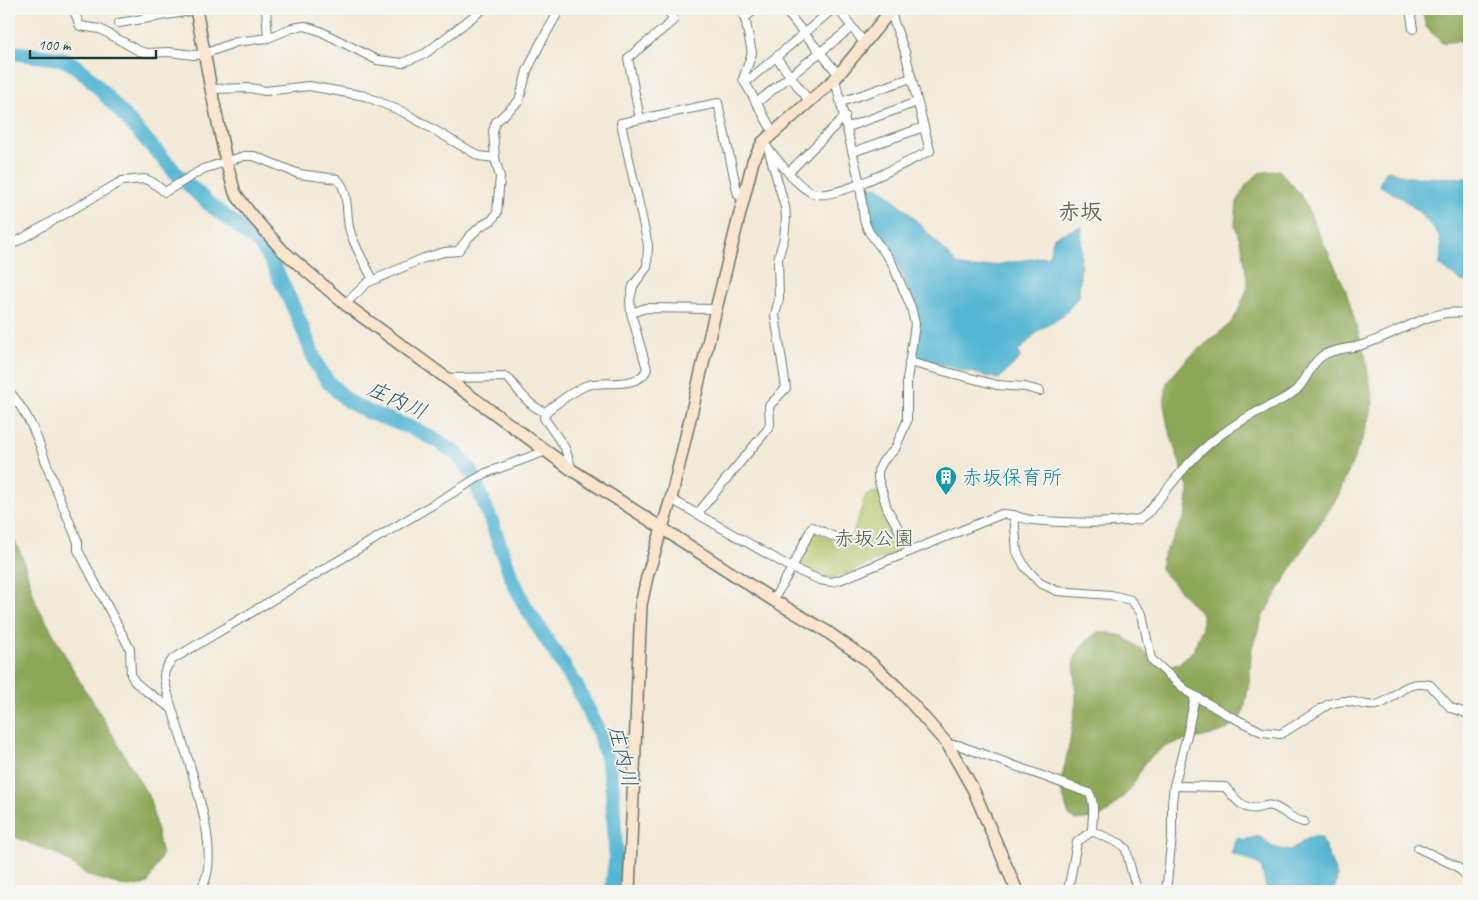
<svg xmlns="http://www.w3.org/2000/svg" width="1478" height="900" font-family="Caveat,'Klee One',sans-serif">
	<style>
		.green { fill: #b2c163; stroke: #687f4c }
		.forest { fill: #8da759; stroke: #567246 }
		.water { fill: #54b6d3; stroke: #3a7a84 }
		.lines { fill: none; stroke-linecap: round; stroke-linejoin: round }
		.river { stroke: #54b6d3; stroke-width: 15 }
		.street-casing { stroke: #69796d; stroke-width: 10 }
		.secondary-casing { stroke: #69796d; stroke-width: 14 }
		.street { stroke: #fff; stroke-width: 8 }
		.secondary { stroke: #fbe5cf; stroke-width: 11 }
		.labels { text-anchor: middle; stroke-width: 4; stroke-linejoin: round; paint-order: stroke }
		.culture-label { font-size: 20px; fill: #0d838f; stroke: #f6f6f2; text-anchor: start }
		.park-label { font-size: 20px; fill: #445e40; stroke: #f6f6f2 }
		.water-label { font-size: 21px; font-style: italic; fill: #2c5b5c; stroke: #f6f6f2 }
		.quarter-label { font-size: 22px; font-weight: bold; fill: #676755; stroke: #f6f6f2 }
	</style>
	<rect width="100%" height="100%" fill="#f6f6f2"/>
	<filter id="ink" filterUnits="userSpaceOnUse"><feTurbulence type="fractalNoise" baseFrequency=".02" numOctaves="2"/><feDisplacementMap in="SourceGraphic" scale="10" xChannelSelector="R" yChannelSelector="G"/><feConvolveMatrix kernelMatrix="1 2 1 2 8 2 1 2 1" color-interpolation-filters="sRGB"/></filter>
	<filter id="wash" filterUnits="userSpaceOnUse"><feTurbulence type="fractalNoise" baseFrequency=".0096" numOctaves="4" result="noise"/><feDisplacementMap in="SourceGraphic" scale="20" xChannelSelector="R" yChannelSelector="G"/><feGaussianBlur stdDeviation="1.12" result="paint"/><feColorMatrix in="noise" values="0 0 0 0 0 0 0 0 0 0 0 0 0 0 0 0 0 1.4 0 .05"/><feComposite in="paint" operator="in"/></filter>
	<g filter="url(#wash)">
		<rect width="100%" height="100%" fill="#f3e9d7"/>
		<path class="green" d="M878 491 884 508 905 549 837 577 823 578 795 566 813 531 848 548 866 495Z"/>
		<g class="forest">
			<path d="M1422 9H1469V40L1442 43 1426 27Z"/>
			<path d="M1279 170 1301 195 1345 288 1365 355 1373 402 1364 435 1337 498 1302 550 1263 616 1251 651 1250 677 1244 710 1239 721 1226 730 1208 736 1178 742 1164 747 1144 763 1131 789 1109 811 1100 817 1076 820 1069 816 1060 786 1069 746 1076 702 1074 659 1084 643 1099 631 1123 636 1167 668 1178 664 1193 651 1202 628V615L1161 570V560L1185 516 1189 491 1168 427 1164 405 1167 382 1187 359 1230 324 1237 314 1248 287 1243 250 1235 225 1237 202 1246 185 1259 173Z"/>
			<path d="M9 530 22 556 36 603 84 689 91 698 150 799 162 855 147 884 128 887 89 876 57 854 9 835Z"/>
		</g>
		<g class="water">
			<path d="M1387 170 1408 177 1469 178V280L1462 282 1440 265 1441 247 1439 235 1419 212 1407 202 1379 185Z"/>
			<path d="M880 187 906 210 957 264 971 269 1049 256 1054 237 1082 226 1079 296 1063 316 1038 331 1018 352 1020 358 999 379 917 359 919 344 916 343 919 322 917 311 895 257 871 227 867 217 864 188Z"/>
			<path d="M1260 836 1272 847 1290 851 1310 837H1321L1337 876 1334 891H1262L1266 887 1261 865 1231 853 1238 837 1243 840Z"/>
		</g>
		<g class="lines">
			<path class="river" d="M9 52 62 59 74 65 88 76 178 175 208 203 259 243 270 258 298 317 317 365 328 382 348 401 368 412 417 430 437 441 456 453 471 471 492 523 511 576 525 606 577 687 599 732 608 762 612 785 616 857 612 891"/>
		</g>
	</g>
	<g filter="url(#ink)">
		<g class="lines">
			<g class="street-casing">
				<g id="street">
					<path d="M266 9 268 38"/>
					<path d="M741 9 746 23 752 53 743 79 773 132"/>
					<path d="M784 9 839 75"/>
					<path d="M838 9 865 44"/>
					<path d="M1410 9 1413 29"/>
					<path d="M74 10 80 26 100 29 139 51 147 53 168 52 194 55 204 54 236 42 268 38 292 28 305 26 320 31 377 60 402 63 426 53 483 9"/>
					<path d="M745 18 755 9"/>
					<path d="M119 23 196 10"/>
					<path d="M776 57 809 101"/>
					<path d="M835 79 860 184 864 220 869 232 891 261 911 307 915 324 907 380V421L895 449 883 461 878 471V478L887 508 911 551"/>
					<path d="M745 83 833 9"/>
					<path d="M211 89 250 88 265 91 309 86 365 96 403 112 479 156 495 158"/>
					<path d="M841 102 911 78"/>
					<path d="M756 103 852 27"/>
					<path d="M640 119 628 58 674 20 667 9"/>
					<path d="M848 127 917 102"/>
					<path d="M770 151C782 164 797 187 813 193 834 202 908 161 930 151L905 52 890 11"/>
					<path d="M853 152 924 127"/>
					<path d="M789 172 845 116"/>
					<path d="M9 246 122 181 145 179 152 182 165 192 203 169 244 156H254L299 174 337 179C349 189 346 212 349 227 353 245 365 263 373 280"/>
					<path d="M345 304 367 283 424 258 444 252 458 251 469 237 481 226 492 220 497 213 500 177 495 158 493 131 496 122 519 101 527 71 540 44 560 9"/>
					<path d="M631 313 646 308 716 309"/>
					<path d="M909 362 997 385 1025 387 1040 391"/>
					<path d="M447 378 505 377 509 379C520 392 529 407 546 412"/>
					<path d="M9 391C35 422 40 448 54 484 62 504 70 523 78 542V550L130 649 131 675 135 682 146 691 171 708"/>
					<path d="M572 470 565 448 544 418 546 412C555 404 574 391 585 386 601 379 638 391 647 369L631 313 630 300 633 286 647 267 648 245 621 123 718 103 738 195 743 199"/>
					<path d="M671 499 792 568 820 580 832 582 842 579 1002 514C1012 513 1021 519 1032 520 1067 523 1105 525 1140 519L1148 513C1173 482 1195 451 1229 429 1237 423 1246 418 1255 413 1268 406 1283 401 1295 391 1307 382 1309 365 1322 356 1333 348 1352 349 1365 344 1398 334 1433 306 1469 314"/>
					<path d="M697 514 768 429 770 424 769 406 786 388 775 315 779 299 778 259 784 238 786 218 785 207 768 148"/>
					<path d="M1014 515 1017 552 1025 567 1040 583 1057 591 1111 595 1131 600 1142 614 1151 659 1188 692 1228 715 1262 732 1281 734 1329 704C1334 703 1339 701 1345 701 1355 701 1366 707 1376 705 1389 703 1396 691 1407 687 1414 683 1422 684 1430 685L1451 708 1469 714"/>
					<path d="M773 600 792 568 812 527 846 542"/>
					<path d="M948 745H958L1089 793C1096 803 1092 819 1092 831L1121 844 1126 849 1133 877 1138 891"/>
					<path d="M1174 786 1225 787C1234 796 1242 811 1257 808 1262 807 1267 804 1272 806 1285 810 1289 819 1304 822"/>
					<path d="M1418 848 1456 866 1469 878"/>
					<path d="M199 891C230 856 178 738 168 694 167 689 164 682 164 676 164 669 169 664 173 659L486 473 546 451"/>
					<path d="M1068 891 1077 842 1092 831"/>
					<path d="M1166 891 1172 837V803L1174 786 1188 731 1195 696"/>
				</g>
			</g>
			<g class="secondary-casing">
				<g id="secondary">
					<path d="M196 9 211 89 226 161 235 193 252 216 282 250 345 304 572 470 773 600 826 631 870 662 898 688 948 745 973 789 1017 891"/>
					<path d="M629 891 641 605 647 577 671 499 716 309 753 161 763 142 835 79 892 9"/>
				</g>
			</g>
			<use href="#street" class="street"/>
			<use href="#secondary" class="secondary"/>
		</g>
	</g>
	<defs>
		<g id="building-pin" transform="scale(1.125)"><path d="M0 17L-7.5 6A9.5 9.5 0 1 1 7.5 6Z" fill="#0f9aa8" stroke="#f6f6f2"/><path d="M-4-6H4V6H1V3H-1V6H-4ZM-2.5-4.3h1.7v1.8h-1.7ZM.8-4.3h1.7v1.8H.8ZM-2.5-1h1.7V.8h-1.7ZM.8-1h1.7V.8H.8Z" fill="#fff"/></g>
	</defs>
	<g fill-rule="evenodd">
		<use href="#building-pin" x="946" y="477"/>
	</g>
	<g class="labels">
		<g class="culture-label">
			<text x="962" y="484">赤坂保育所</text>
		</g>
		<g class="park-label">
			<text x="874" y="545">赤坂公園</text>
		</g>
		<g class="water-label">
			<text transform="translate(397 400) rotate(24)" y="7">庄内川</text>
			<text transform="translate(623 756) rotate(76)" y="7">庄内川</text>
		</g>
		<g class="quarter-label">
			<text x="1080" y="219">赤坂</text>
		</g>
	</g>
	<rect width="1478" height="900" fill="none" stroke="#f6f6f2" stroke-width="30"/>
	<path d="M30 50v8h126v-8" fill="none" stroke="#1f3d34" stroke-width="2.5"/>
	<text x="38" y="50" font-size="15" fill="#1f3d34" stroke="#f6f6f2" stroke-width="4" paint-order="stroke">100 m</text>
</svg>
